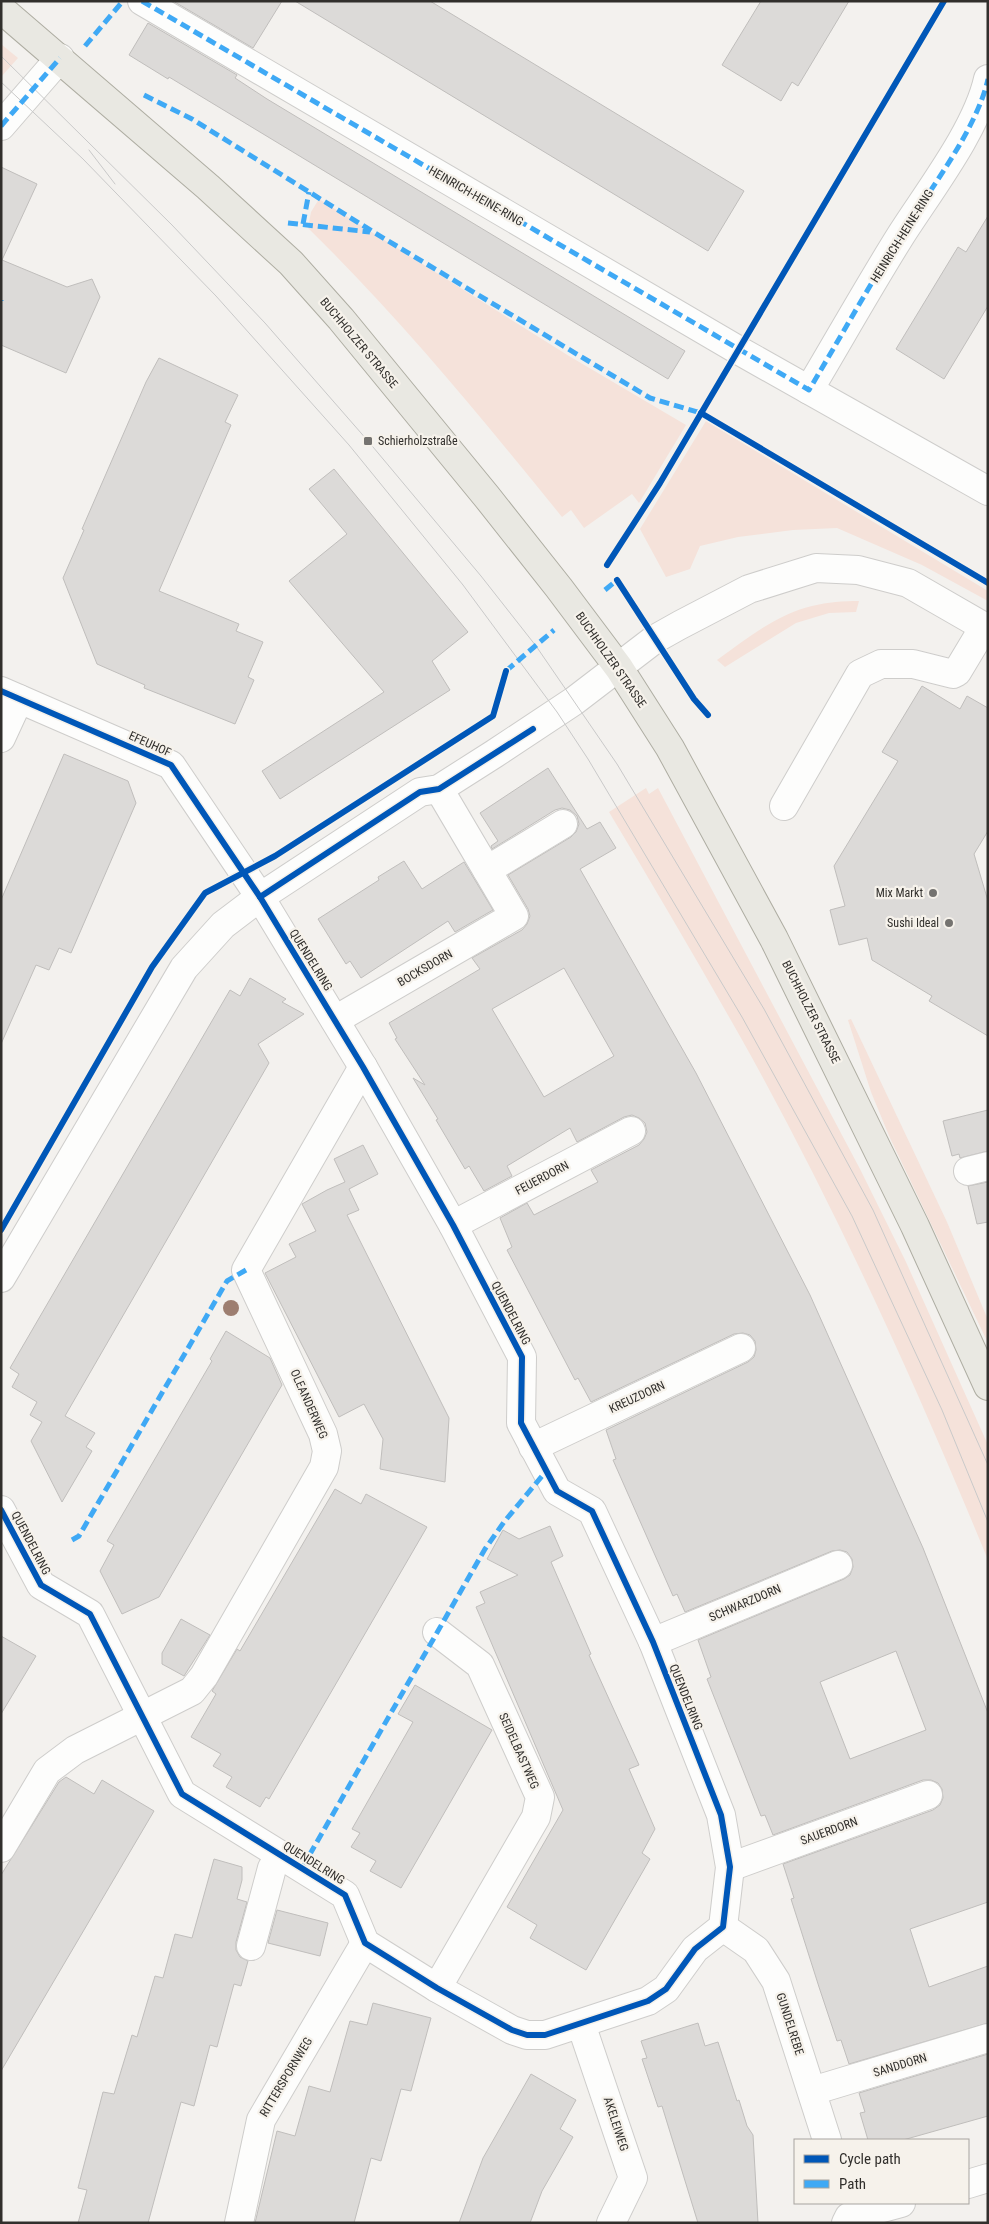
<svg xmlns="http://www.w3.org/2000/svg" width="989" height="2224" font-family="'Roboto Condensed',sans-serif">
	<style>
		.green { fill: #f5e2da }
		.building { fill: #dcdad8; stroke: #c0bebc; fill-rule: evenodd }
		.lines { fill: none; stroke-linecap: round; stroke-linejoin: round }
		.minor-casing { stroke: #cecdcb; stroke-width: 30 }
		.major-casing { stroke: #aeada2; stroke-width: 30 }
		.minor { stroke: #fdfdfc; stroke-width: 28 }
		.major { stroke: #e9e8e2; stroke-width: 28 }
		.tram { stroke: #c9c9c9; stroke-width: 1 }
		.quiet { stroke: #3fa9f5; stroke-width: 5; stroke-dasharray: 10 5; stroke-linecap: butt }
		.cycleway-casing { stroke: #f6f2eb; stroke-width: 9 }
		.cycleway { stroke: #0057b8; stroke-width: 6 }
		.tree { fill: #9d7e70 }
		.poi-dot { fill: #757370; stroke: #f6f2eb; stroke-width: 2 }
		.labels { text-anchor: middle; stroke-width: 4.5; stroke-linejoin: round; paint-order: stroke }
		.street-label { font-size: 12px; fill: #312f2c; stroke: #f6f2eb }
		.poi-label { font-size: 12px; fill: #312f2c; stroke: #f6f2eb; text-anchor: end }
	</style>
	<rect width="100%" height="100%" fill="#f3f1ee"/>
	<g class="green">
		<path d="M1 44 18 58 1 77Z"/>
		<path d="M319 199 569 356 686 425 639 503 632 494 584 528 571 510 562 517C481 417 400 318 308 228L311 212Z"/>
		<path d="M706 421 988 591V601L922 565 837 528 793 530 738 537 700 546 690 569 666 577 640 529Z"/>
		<path d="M859 601 856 612 829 613 796 623 725 667 717 660C746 639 777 614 812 606 828 602 843 601 859 601Z"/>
		<path d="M646 788 649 794 658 788 860 1169 906 1262 988 1445V1560C915 1382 835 1206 741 1038 698 962 654 887 609 812Z"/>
		<path d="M851 1019 947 1222 988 1320V1343L890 1138 871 1092 848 1020Z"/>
	</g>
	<g class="building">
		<path d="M173 1H282L253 48Z"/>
		<path d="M295 1H430L744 191 708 251Z"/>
		<path d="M761 1H849L798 86 792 82 781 101 722 65Z"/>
		<path d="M148 23 237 75 235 78 267 99 685 351 668 379 169 77 168 79 129 55Z"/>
		<path d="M1 167 37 184 2 260 67 287 92 279 100 297 66 373 1 345Z"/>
		<path d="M988 216V306L944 379 896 349 958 247 966 252Z"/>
		<path d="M159 358 238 395 225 422 231 425 159 591 239 624 236 631 263 642 248 677 254 680 235 724 144 688 145 685 97 664 63 578 84 530 82 529 146 382Z"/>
		<path d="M334 469 468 632 432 661 450 690 280 799 262 771 384 692 289 581 347 534 309 489Z"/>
		<path d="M922 686 960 709 967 696 988 708V831L974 854 988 901V1036L929 1001 932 996 872 960 867 938 839 945 830 910 845 906 834 866 898 761 882 752Z"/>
		<path d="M64 754 128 781 136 803 71 953 59 948 49 970 36 965 1 1044V900Z"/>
		<path d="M548 768 587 829 600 822 616 848 580 869 696 1073 810 1295 923 1548 988 1713V1902L910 1929 929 1987 988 1966V2023L849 2064 841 2040 837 2041 819 1987 791 1899 794 1898 783 1864 933 1810 940 1805 943 1798 942 1789 938 1783 931 1780H923L773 1835 765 1815 761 1816 707 1679 711 1677 698 1640 844 1579 850 1575 853 1567 852 1559 847 1552 840 1550 832 1551 685 1612 677 1594 673 1596 613 1460 616 1459 606 1430 748 1362 754 1357 756 1350 755 1341 750 1335 743 1333 734 1334 591 1402 578 1378 575 1380 507 1250 512 1247 500 1218 527 1203 534 1215 598 1182 591 1170 639 1145 644 1139 647 1132 645 1123 639 1118 632 1115 624 1117 577 1142 570 1128 507 1166 512 1176 484 1191 469 1166 465 1169 436 1120 438 1119 413 1078 425 1085 395 1039 397 1038 389 1023 480 969 472 958 522 930 527 924 530 916 528 909 508 875 571 837 576 832 579 824 577 816 570 810 562 808 555 810 492 849 491 846 498 841 480 813ZM564 968 614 1056 544 1097 492 1009ZM896 1651 926 1730 850 1759 820 1682Z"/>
		<path d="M404 861 422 889 464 862 493 910 455 932 448 921 361 978 350 961 346 964 318 919 379 880 378 877Z"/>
		<path d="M250 978 286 999 282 1002 304 1014 258 1044 269 1063 65 1416 95 1433 86 1447 92 1451 62 1502 31 1441 42 1422 30 1415 37 1402 12 1387 19 1374 10 1368 230 990 240 996Z"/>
		<path d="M988 1110V1151L960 1158 959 1154 952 1156 943 1121Z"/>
		<path d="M363 1145 378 1174 349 1189 359 1210 347 1215 449 1418 445 1482 380 1469 383 1439 364 1404 339 1417 265 1273 296 1257 289 1244 316 1231 302 1204 327 1190 345 1182 334 1159Z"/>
		<path d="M988 1182V1222L977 1224 968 1186Z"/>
		<path d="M226 1331 270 1358 282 1385 159 1597 122 1614 100 1571 114 1545 107 1541 212 1361 210 1359Z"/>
		<path d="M335 1489 361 1504 366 1494 427 1527 269 1799 266 1797 260 1807 226 1787 232 1777 213 1766 221 1754 191 1737 216 1694 212 1691 237 1649 240 1651Z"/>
		<path d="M550 1526 563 1556 551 1562 591 1654 589 1655 639 1765 629 1769 655 1829 642 1853 650 1859 586 1970 530 1938 537 1925 507 1907 563 1810 476 1607 485 1603 480 1592 518 1575 487 1559 503 1530 519 1539Z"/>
		<path d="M181 1619 210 1635 184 1676 162 1664V1653Z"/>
		<path d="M1 1636 36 1656 1 1714Z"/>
		<path d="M415 1685 492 1730 401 1888 370 1871 376 1861 351 1847 360 1833 352 1829 413 1722 398 1714Z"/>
		<path d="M66 1777 94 1794 102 1780 154 1811 1 2071V1875L59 1782Z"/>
		<path d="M214 1859 242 1867V1880L237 1899 247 1902 236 1942V1950L240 1957 248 1961 241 1986 234 1984 217 2047 210 2045 194 2106 181 2102 148 2223H78L87 2190 78 2188 103 2092 114 2094 132 2035 137 2037 155 1976 163 1978 175 1934 192 1938Z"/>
		<path d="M277 1910 328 1923 320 1956 268 1943Z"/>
		<path d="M373 2003 431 2018 411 2091 401 2089 381 2161 371 2158 354 2223H255L277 2131 295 2136 309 2086 330 2092 350 2021 367 2025Z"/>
		<path d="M698 2023 705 2046 718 2042 737 2101 739 2100 747 2126 753 2135 758 2223H698L662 2106 658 2107 642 2059 647 2058 641 2041Z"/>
		<path d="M988 2054V2116L903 2140H868L860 2113 865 2112 859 2093Z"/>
		<path d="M531 2074 576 2100 560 2129 573 2137 542 2191 530 2223H459L483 2158Z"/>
	</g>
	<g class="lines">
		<g class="minor-casing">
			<g id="minor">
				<path d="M142 1 738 350 988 491"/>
				<path d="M1 126 60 58"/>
				<path d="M809 390C840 338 869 286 901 235 929 191 977 129 988 79"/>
				<path d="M1 691 171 765 260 897 363 1067 453 1225 522 1357 521 1423 557 1491 592 1511 653 1642 721 1815 730 1867 723 1927 695 1949 666 1989 648 2001 545 2035H527L512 2030 437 1988 365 1943 345 1895 182 1794 90 1614 41 1585 1 1510"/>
				<path d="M1 738 19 699"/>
				<path d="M784 806 860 674 881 664H913L953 674 957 672 984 627"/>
				<path d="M487 870 563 824"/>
				<path d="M335 1020 514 916 439 789"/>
				<path d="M968 1171 988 1166"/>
				<path d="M453 1225 631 1131"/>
				<path d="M1 1278 184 968 223 925 260 897 420 792 439 789 494 754 574 701 655 639 680 625 749 589 816 568 858 570 908 583 988 629"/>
				<path d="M533 1447 741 1348"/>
				<path d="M653 1642 838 1565"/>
				<path d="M1 1848 47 1771 75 1750 192 1691 204 1676 324 1467 327 1451 323 1434 246 1270 363 1067"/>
				<path d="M730 1867 928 1795"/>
				<path d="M723 1927 756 1950 776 1981 827 2140"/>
				<path d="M251 1946 272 1868 280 1855"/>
				<path d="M437 1988 536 1817 540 1797 480 1665 437 1632"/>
				<path d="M581 2024 633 2178 611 2223"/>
				<path d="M812 2091 988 2038"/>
				<path d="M968 2184 988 2178"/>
				<path d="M239 2223 261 2120 365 1943"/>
				<path d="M846 2223 849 2217 901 2203"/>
			</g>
		</g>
		<g class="major-casing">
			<path id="major" d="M1 9 208 187 291 263 341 319 487 497 559 588 619 668 670 748 774 939 915 1226 988 1386"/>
		</g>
		<use href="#minor" class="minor"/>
		<use href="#major" class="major"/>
		<g class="tram">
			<path d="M1 56 172 225 265 323 368 441 481 576 536 646 617 764 764 1009 873 1210 988 1465"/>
			<path d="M1 82 83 159 216 296 349 445 463 585 557 712 588 759 742 1017 852 1216 942 1410 988 1522"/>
			<path d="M89 150 115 184"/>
		</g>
		<g class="quiet">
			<path d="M142 1 809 390C840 338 869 286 901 235 929 191 977 129 988 79"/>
			<path d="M85 46 123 1"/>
			<path d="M144 95 192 119 375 233 650 398 704 414"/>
			<path d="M1 126 60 58"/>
			<path d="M288 223 370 232"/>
			<path d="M303 224 309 192"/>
			<path d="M1 300V301"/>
			<path d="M605 590 617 580"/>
			<path d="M506 671 554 630"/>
			<path d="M72 1540 79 1536 227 1281 246 1270"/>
			<path d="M302 1868 485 1549 504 1522 547 1470"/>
		</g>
		<g class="cycleway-casing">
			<g id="cycleway">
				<path d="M701 413 988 583"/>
				<path d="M607 565 660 483 944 1"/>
				<path d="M617 580 694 699 708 715"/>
				<path d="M1 691 171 765 260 897 363 1067 453 1225 522 1357 521 1423 557 1491 592 1511 653 1642 721 1815 730 1867 723 1927 695 1949 666 1989 648 2001 545 2035H527L512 2030 437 1988 365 1943 345 1895 182 1794 90 1614 41 1585 1 1510"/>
				<path d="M260 897 420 792 439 789 533 729"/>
				<path d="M1 1230 152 967 205 893 275 856 493 716 506 671"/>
			</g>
		</g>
		<use href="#cycleway" class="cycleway"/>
	</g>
	<circle class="tree" cx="231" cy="1308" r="8"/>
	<g class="poi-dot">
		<rect x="363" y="436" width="10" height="10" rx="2.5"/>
		<circle cx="933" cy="893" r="5"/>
		<circle cx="949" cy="923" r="5"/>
	</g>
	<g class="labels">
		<g class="street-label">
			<text transform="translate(476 196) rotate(30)" y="4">HEINRICH-HEINE-RING</text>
			<text transform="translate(902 236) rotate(-58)" y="4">HEINRICH-HEINE-RING</text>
			<text transform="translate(359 343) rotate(50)" y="4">BUCHHOLZER STRASSE</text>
			<text transform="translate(611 660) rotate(55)" y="4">BUCHHOLZER STRASSE</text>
			<text transform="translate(150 744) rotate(24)" y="4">EFEUHOF</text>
			<text transform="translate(311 960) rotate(58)" y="4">QUENDELRING</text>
			<text transform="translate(425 968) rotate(-30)" y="4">BOCKSDORN</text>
			<text transform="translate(811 1012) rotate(63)" y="4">BUCHHOLZER STRASSE</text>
			<text transform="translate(542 1178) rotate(-28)" y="4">FEUERDORN</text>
			<text transform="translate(511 1313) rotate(62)" y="4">QUENDELRING</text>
			<text transform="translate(637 1397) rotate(-25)" y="4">KREUZDORN</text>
			<text transform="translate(309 1404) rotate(66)" y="4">OLEANDERWEG</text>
			<text transform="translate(31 1543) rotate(62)" y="4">QUENDELRING</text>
			<text transform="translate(745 1603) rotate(-23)" y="4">SCHWARZDORN</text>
			<text transform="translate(686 1697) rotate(68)" y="4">QUENDELRING</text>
			<text transform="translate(519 1751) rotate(66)" y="4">SEIDELBASTWEG</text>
			<text transform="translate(829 1831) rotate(-20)" y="4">SAUERDORN</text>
			<text transform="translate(314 1863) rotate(32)" y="4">QUENDELRING</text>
			<text transform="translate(790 2024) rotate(72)" y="4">GUNDELREBE</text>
			<text transform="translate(900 2065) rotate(-17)" y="4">SANDDORN</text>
			<text transform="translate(286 2077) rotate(-59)" y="4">RITTERSPORNWEG</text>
			<text transform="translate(616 2124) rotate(72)" y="4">AKELEIWEG</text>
		</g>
		<g class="poi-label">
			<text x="378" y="445" text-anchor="start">Schierholzstraße</text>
			<text x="923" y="897">Mix Markt</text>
			<text x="939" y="927">Sushi Ideal</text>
		</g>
	</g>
	<rect width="989" height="2224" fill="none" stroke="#312f2c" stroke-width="5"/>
	<rect x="794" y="2139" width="175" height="65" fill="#f6f2eb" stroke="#a7a49f"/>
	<rect x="804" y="2155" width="25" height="8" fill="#0057b8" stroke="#a7a49f"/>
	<text x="839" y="2164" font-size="15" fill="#312f2c">Cycle path</text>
	<rect x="804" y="2180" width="25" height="8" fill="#3fa9f5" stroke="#a7a49f"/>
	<text x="839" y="2189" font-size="15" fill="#312f2c">Path</text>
</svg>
